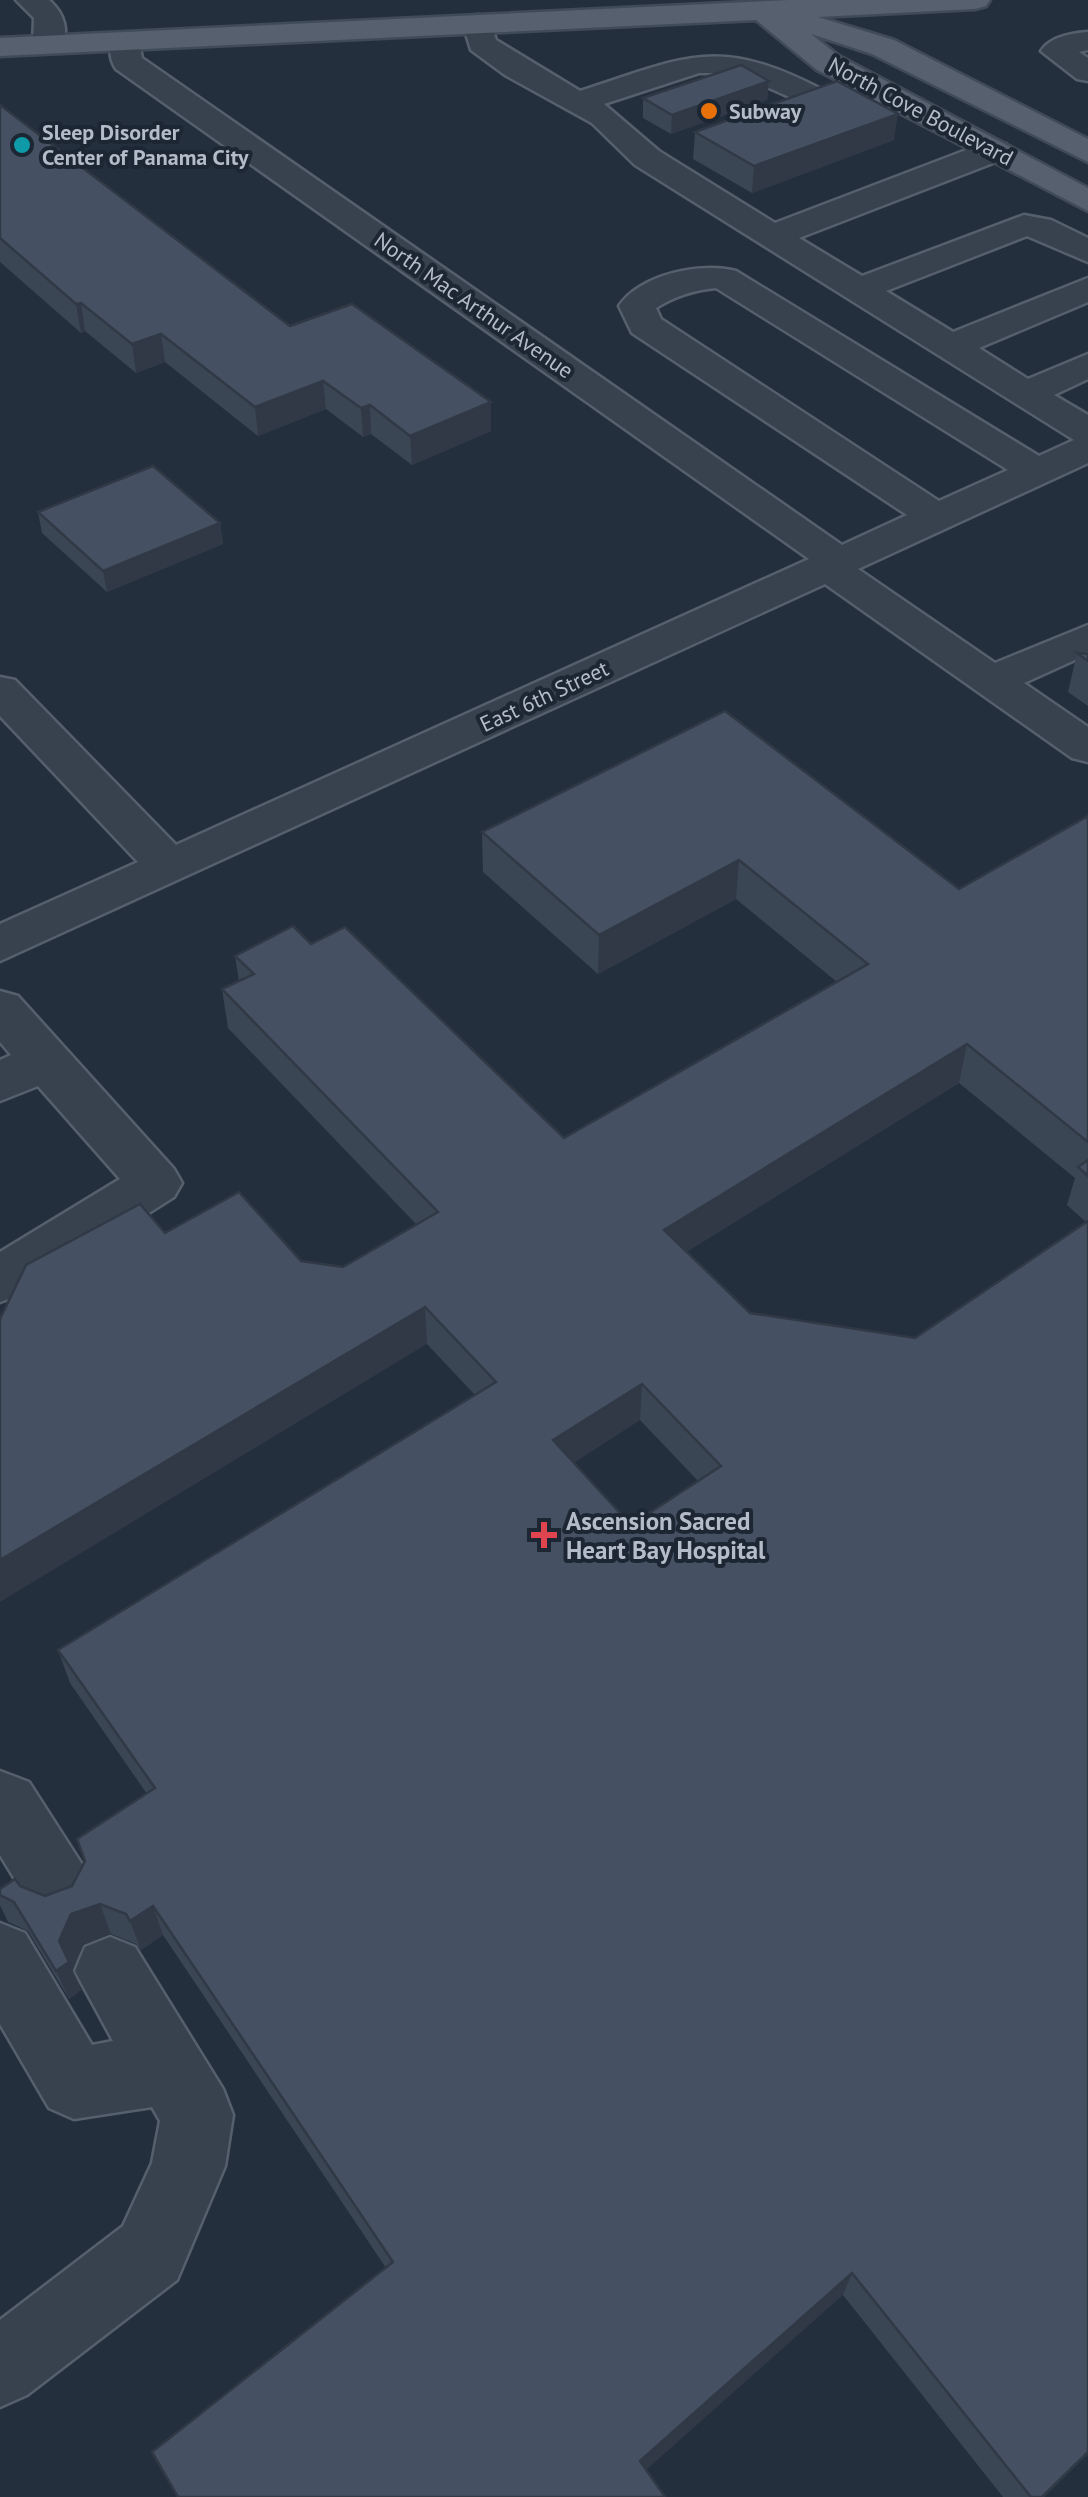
<svg xmlns="http://www.w3.org/2000/svg" width="1088" height="2497" font-family="'PT Sans',sans-serif">
	<style>
		.lines { fill: none; stroke-linecap: round; stroke-linejoin: round }
		.minor-casing { stroke: #565f6c; stroke-width: 5 }
		.major-casing { stroke: #414a57; stroke-width: 5 }
		.minor { fill: #38414e; fill-rule: evenodd }
		.major { fill: #56606e; fill-rule: evenodd }
		.wall { fill: #3b4654; fill-rule: evenodd }
		.shaded-wall { fill: #303945 }
		.building { fill: #455162; stroke: #303945; stroke-width: 2.5; fill-rule: evenodd }
		.food-dot { fill: #e8710a; stroke: #1d2633; stroke-width: 4 }
		.culture-dot { fill: #0f9aa8; stroke: #1d2633; stroke-width: 4 }
		.health-dot { fill: #e0444e; stroke: #1d2633; stroke-width: 4 }
		.labels { text-anchor: middle; stroke-width: 8; stroke-linejoin: round; paint-order: stroke }
		.far-poi-label { font-size: 22px; font-weight: bold; fill: #b4bcc9; stroke: #1d2633; text-anchor: start }
		.far-street-label { font-size: 22px; fill: #b4bcc9; stroke: #1d2633 }
		.poi-label { font-size: 25px; font-weight: bold; fill: #b4bcc9; stroke: #1d2633; text-anchor: start }
	</style>
	<rect width="100%" height="100%" fill="#242f3e"/>
	<g class="lines">
		<g class="minor-casing">
			<g id="minor">
				<path d="M16 0H49C64 13 71 32 59 50H37L33 44 34 18Z"/>
				<path d="M478 15 489 18 496 40 580 91C688 56 718 35 825 91L830 98 825 105 814 108 747 78 713 73H699L604 104 659 151 775 223 982 144H1006L1010 151 1006 158 799 238 862 276 1024 215 1051 220 1088 238V262L1027 236 886 291 953 332 1088 278V302L979 348 1028 379 1088 354V379L1054 395 1088 415V463L858 569 995 663 1088 625V654L1024 683 1088 727V762L1072 758 825 584 0 961V924L138 862 0 716V677L15 680 176 845 809 559 116 69C109 59 108 43 115 34H137L142 58 842 545 907 515 632 333 619 306C641 274 701 262 736 271L1039 456 1074 440 635 165 592 123 505 75 471 50 463 24 467 18ZM716 288 1008 470 939 501 661 319 656 308C675 296 694 290 716 288Z"/>
				<path d="M1088 32V50L1079 52 1088 58V81L1077 79 1041 51C1050 37 1072 33 1088 32Z"/>
				<path d="M0 991 18 996 174 1169 182 1183 174 1197 20 1295 0 1302V1252L120 1179 38 1086 0 1101V1060L11 1055 0 1042Z"/>
				<path d="M0 1771 29 1782 83 1866 93 1889 83 1912 59 1922 35 1912 0 1855Z"/>
				<path d="M0 1923 25 1933 92 2045 113 2041 75 1971 85 1947 110 1937 135 1947 223 2089 233 2115 225 2166 177 2280 27 2395 0 2407V2320L123 2226 152 2163 160 2121 152 2107 74 2119 49 2108 0 2024Z"/>
			</g>
		</g>
		<g class="major-casing">
			<path id="major" d="M990 0 986 6 975 9 818 17 894 40 1088 139V162L872 54 811 34 839 56 1088 188V211L817 70 756 20 0 56V38L789 0Z"/>
		</g>
		<use href="#minor" class="minor"/>
		<use href="#major" class="major"/>
	</g>
	<g class="wall">
		<path d="M769 81 767 100 671 134 643 118V98Z"/>
		<path d="M0 105 290 326 491 431 412 465 371 434 363 437 326 409 258 436 165 362 136 373 85 331 81 333 0 262Z"/>
		<path d="M695 132 894 140 752 193 693 159Z"/>
		<path d="M38 512 220 523 223 544 107 592 42 533Z"/>
		<path d="M1077 653 1088 654V706L1068 692Z"/>
		<path d="M725 711 959 889 1088 816V2454L1044 2497H1003L843 2295 386 2268 163 1935 141 1950 136 1944 111 1934 84 1944 72 1969 81 1990 69 1999 28 1931 8 1922 0 1905V1889L20 1886 45 1896 72 1886 147 1794 70 1683 58 1650 475 1395 427 1344 165 1233 301 1261 343 1267 416 1224 228 1028 222 989 239 981 235 956 311 944 564 1138 837 982 736 899 598 974 483 872 482 832ZM959 1083 1075 1178 1067 1205 1086 1222 915 1338 750 1313 686 1252ZM640 1420 698 1481 631 1525 573 1463Z"/>
	</g>
	<g class="shaded-wall">
		<path d="M769 81 767 100 671 134 672 115Z"/>
		<path d="M898 114 894 140 752 193 754 166Z"/>
		<path d="M81 303 85 331 81 333 76 304Z"/>
		<path d="M161 334 165 362 136 373 132 344Z"/>
		<path d="M323 381 326 409 258 436 255 407Z"/>
		<path d="M491 402V431L412 465 410 436Z"/>
		<path d="M370 405 371 434 363 437 361 408Z"/>
		<path d="M220 523 223 544 107 592 103 571Z"/>
		<path d="M739 860 736 899 598 974 599 935Z"/>
		<path d="M967 1044 959 1083 661 1267 664 1230Z"/>
		<path d="M425 1307 427 1344 0 1602V1560Z"/>
		<path d="M642 1384 640 1420 553 1476V1440Z"/>
		<path d="M100 1904 111 1934 84 1944 72 1969 81 1990 69 1999 56 1971 59 1941 71 1914Z"/>
		<path d="M153 1906 163 1935 141 1950 130 1921Z"/>
		<path d="M852 2273 843 2295 637 2478 640 2461Z"/>
	</g>
	<g class="building">
		<path d="M741 65 769 81 672 115 643 98Z"/>
		<path d="M837 81 898 114 754 166 695 132Z"/>
		<path d="M0 105 290 326 352 304 491 402 410 436 370 405 361 408 323 381 255 407 161 334 132 344 81 303 76 304 0 238Z"/>
		<path d="M153 466 220 523 103 571 38 512Z"/>
		<path d="M1077 653 1088 654V661Z"/>
		<path d="M725 711 959 889 1088 816V1142L967 1044 664 1230 750 1313 915 1338 1088 1221V2452L1042 2497H1031L852 2273 640 2461 665 2497H178L152 2452 393 2262 153 1906 130 1921 126 1914 100 1904 71 1914 59 1941 69 1962 56 1971 14 1902 0 1895V1889L15 1879 20 1886 45 1896 72 1886 85 1861 77 1839 155 1788 58 1650 496 1382 425 1307 0 1560V1319L26 1265 140 1204 165 1233 239 1192 301 1261 343 1267 438 1212 222 989 254 974 235 956 293 926 311 944 345 927 564 1138 868 964 739 860 599 935 482 832ZM642 1384 721 1466 631 1525 553 1440Z"/>
		<path d="M1088 1160V1176L1078 1167Z"/>
	</g>
	<circle class="food-dot" cx="709" cy="111" r="10"/>
	<circle class="culture-dot" cx="22" cy="145" r="10"/>
	<path class="health-dot" d="M539 1520h10v10h10v10h-10v10h-10v-10h-10v-10h10z"/>
	<g class="labels">
		<g class="far-poi-label">
			<text x="729" y="119">Subway</text>
			<text x="42" y="140">Sleep Disorder<tspan x="42" dy="25">Center of Panama City</tspan></text>
		</g>
		<g class="far-street-label">
			<text transform="translate(921 111) rotate(28)" y="8">North Cove Boulevard</text>
			<text transform="translate(474 305) rotate(35)" y="8">North Mac Arthur Avenue</text>
			<text transform="translate(544 696) rotate(-25)" y="8">East 6th Street</text>
		</g>
		<g class="poi-label">
			<text x="566" y="1530">Ascension Sacred<tspan x="566" dy="29">Heart Bay Hospital</tspan></text>
		</g>
	</g>
</svg>
